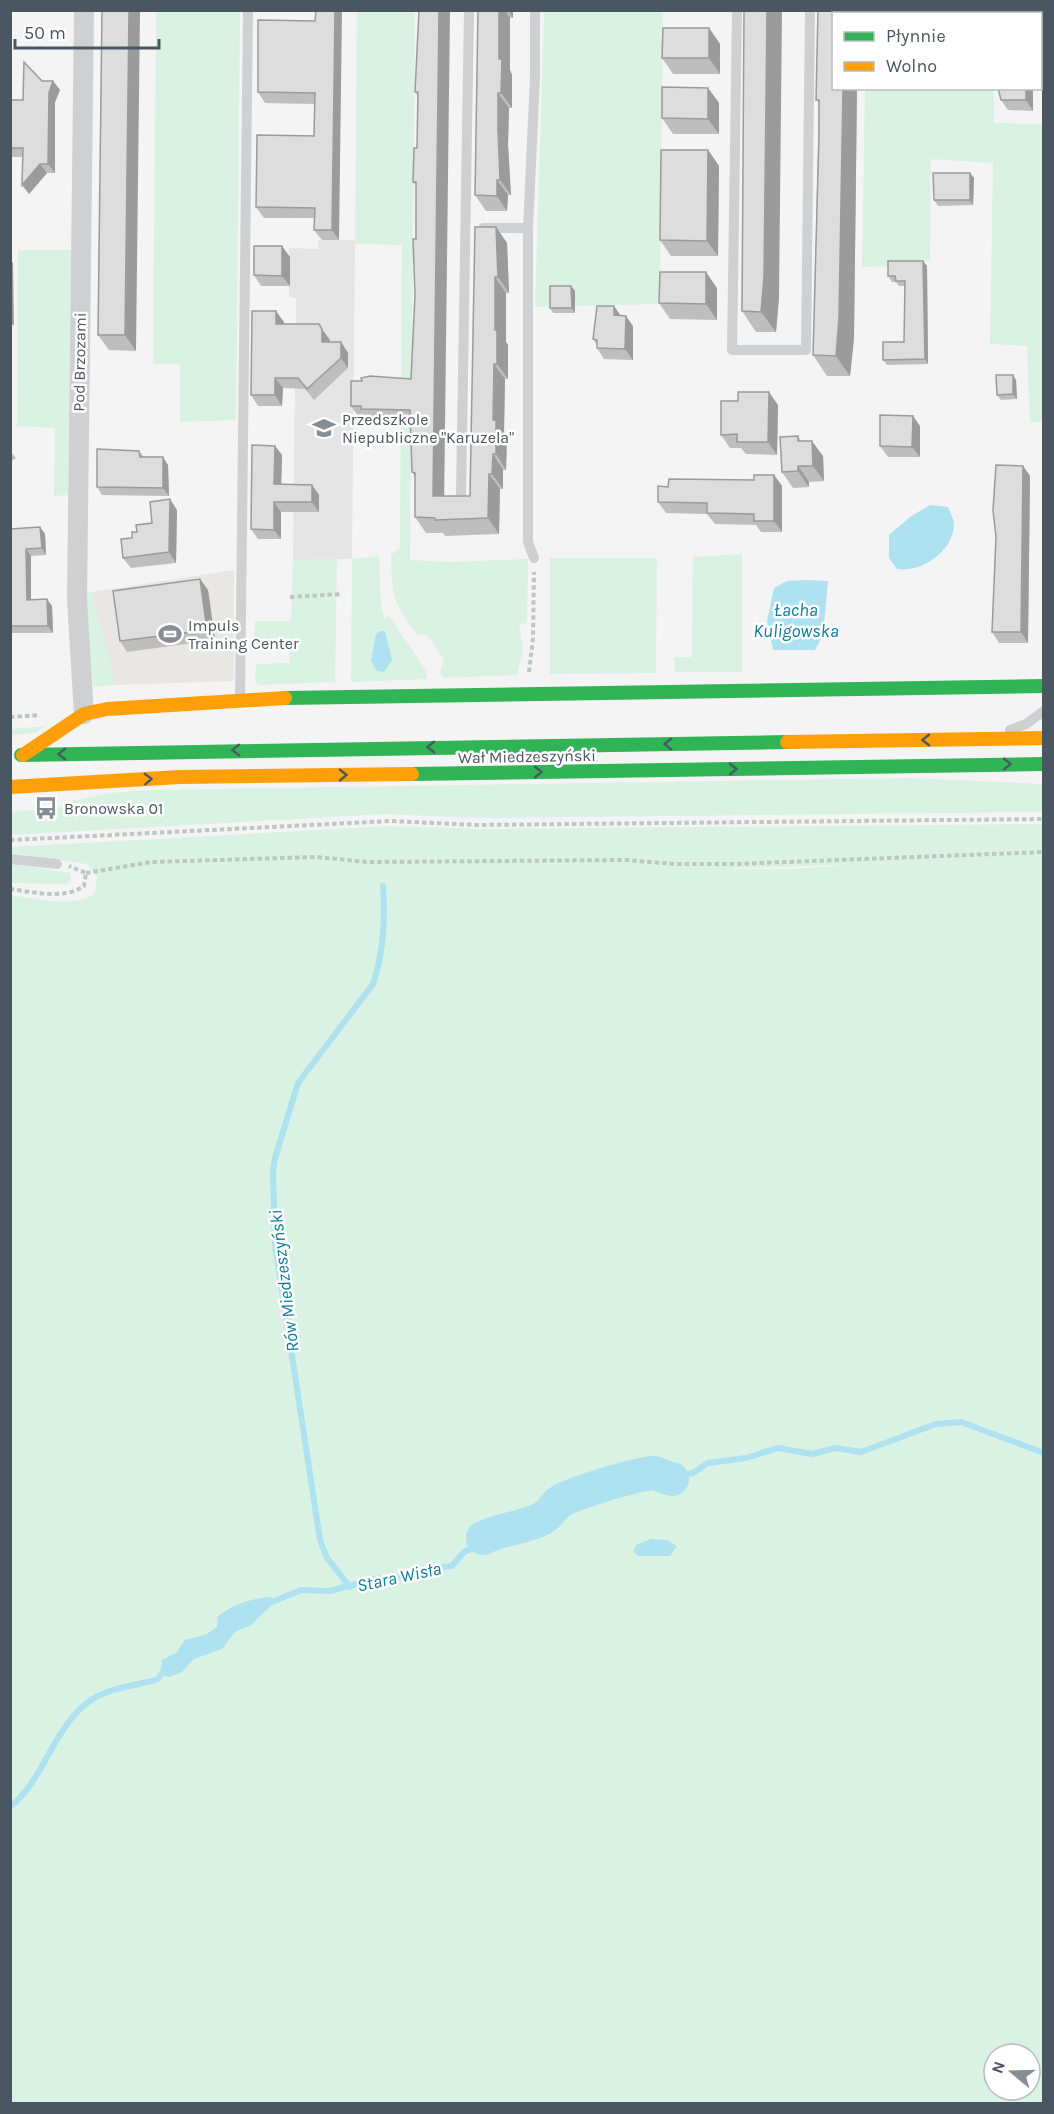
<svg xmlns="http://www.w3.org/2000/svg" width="1054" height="2114" font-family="Karla,sans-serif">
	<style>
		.commercial { fill: #e8e7e3 }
		.education { fill: #e6e5e6 }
		.green { fill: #d9f2e3; fill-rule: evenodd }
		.water { fill: #aee2f0 }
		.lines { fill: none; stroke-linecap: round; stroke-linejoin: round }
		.stream { stroke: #aee2f0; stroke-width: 6 }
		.river { stroke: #aee2f0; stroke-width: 34 }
		.path { stroke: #bcc7c4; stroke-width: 4; stroke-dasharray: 4.5 3; stroke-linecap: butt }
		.lane { stroke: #ced0d2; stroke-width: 10 }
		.street { stroke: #ced0d2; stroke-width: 20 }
		.fast { stroke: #30b455; stroke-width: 14 }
		.slow { stroke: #ff9f0a; stroke-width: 14 }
		.wall { fill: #bebebf }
		.shaded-wall { fill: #9b9b9b }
		.building { fill: #ddddde; stroke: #9b9b9b; stroke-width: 1.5 }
		.oneway { stroke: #495b60 }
		.labels { text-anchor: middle; stroke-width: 5; stroke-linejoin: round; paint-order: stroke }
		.street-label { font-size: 16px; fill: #4a5661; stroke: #fff }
		.poi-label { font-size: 16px; fill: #4a5661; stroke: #fff; text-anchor: start }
		.water-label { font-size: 18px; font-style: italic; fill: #0c7c9b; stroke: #fff }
	</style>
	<rect width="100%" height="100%" fill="#f4f4f4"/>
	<path class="commercial" d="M234 570V681L115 685 91 592Z"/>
	<path class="education" d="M319 240H355L352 559 293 560 296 298 289 297V248L318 249Z"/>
	<g class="green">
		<path d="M866 10H994V13L866 14Z"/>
		<path d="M156 11H240L236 420 180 422V364H153Z"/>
		<path d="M357 11H415L410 560 449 562 528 559 527 623 519 624 523 649 517 675 443 678 440 671 444 660 427 635H418C392 602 392 597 391 555L400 548 402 245 355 244Z"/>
		<path d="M544 11H663L660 304 535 307Z"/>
		<path d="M865 89H994V123L1043 124V421L1030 423 1027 346 990 344 993 163 931 159 930 261 920 262V266L862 267Z"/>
		<path d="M18 250H71L68 495 54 496 55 428 17 426Z"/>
		<path d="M742 554V672H675L674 657H692L693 557Z"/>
		<path d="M379 556 381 606 385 619 389 616 425 669 427 679 351 682 352 559Z"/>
		<path d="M550 558H657L656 673 550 674Z"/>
		<path d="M337 559 335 682 259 685 255 682 256 664 290 663 289 648 255 649V621H291L293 560Z"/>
		<path d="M85 592H91L115 685 93 687Z"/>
		<path d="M47 726 35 733 11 735V729Z"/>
		<path d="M910 778 1043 784V812L475 818 385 814 11 835V812L63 807 67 802 110 793 149 790Z"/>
		<path d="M1043 824V2103H11L10 895C37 899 71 908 95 894L97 876 87 864 11 853V847L390 826 478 829ZM851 865 790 869H732V868ZM994 2054H1030V2090H994Z"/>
		<path d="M11 864 70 873 71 880 66 884 11 883Z"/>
	</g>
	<g class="water">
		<path d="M930 505 948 507C950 513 954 519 954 525 953 551 922 573 897 569L889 558V535L910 517Z"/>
		<path d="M806 580 828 581 823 635 815 650H773L767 621 774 588 787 581Z"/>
		<path d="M380 631H385L392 660 384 672 377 671 371 661 376 634Z"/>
		<path d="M651 1539 667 1540 677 1546 670 1556H638L633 1551 636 1545Z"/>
		<path d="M269 1597 278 1599 251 1625 235 1632 222 1649 194 1659 182 1672 169 1677 161 1675 162 1660 176 1653 185 1640 207 1634 217 1627 218 1616C234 1604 249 1599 269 1597Z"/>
	</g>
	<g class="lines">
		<g class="stream">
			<path d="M672 1479 693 1473 708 1463 746 1458 778 1448 812 1454 835 1448 861 1452 936 1424 961 1422 1044 1453"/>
			<path d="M350 1587 327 1558 320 1540 275 1244 273 1172 275 1158 298 1083 373 984C384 951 385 920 383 886"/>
			<path d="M272 1602 301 1590 330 1591 375 1579 419 1575 433 1568 452 1566 465 1551 476 1548 483 1538"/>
			<path d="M10 1807C45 1779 54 1725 91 1700 111 1687 136 1686 158 1679L165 1668"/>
		</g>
		<path class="river" d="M483 1538C501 1529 523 1528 541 1519 550 1515 553 1506 561 1501 570 1494 643 1472 654 1473 660 1474 665 1478 672 1479"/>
		<g class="path">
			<path d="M290 597 342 594"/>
			<path d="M529 672 533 638 534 572"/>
			<path d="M10 717 40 715"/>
			<path d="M10 840 391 821 477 825 1044 819"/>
			<path d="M86 873 151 862 316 857 367 862 625 860 675 864H736L1044 852"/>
			<path d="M10 889C33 892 64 900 84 886L86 873 69 866"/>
		</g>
		<g class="lane">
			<path d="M737 10 732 350H806L810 10"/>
			<path d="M483 228H528"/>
			<path d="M461 495 469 10"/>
			<path d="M534 558 528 542V228L535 77V10"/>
			<path d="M240 699 248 10"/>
			<path d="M1010 730 1026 724 1044 711"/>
			<path d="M10 859 57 864"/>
		</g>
		<path class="street" d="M84 10 77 600 84 714"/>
		<g class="fast">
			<path d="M285 698 1044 686"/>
			<path d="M21 755 787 742"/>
			<path d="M412 774 1044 764"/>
		</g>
		<g class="slow">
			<path d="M787 742 1044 738"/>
			<path d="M23 755 84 714 107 709 285 698"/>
			<path d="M10 787 180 777 412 774"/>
		</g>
	</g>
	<g class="wall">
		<path d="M102 10 136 351 109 350 98 335Z"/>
		<path d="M419 10 444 496H470L496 227 507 243 509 293H506V342L508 345V379H505L504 432 507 436 506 470H503V489H500L499 534 445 536 443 533H426L415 517V477L412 472 410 425 372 424 370 422H362L351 406 411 379 415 295 416 186 413 182 417 148 418 96 415 92Z"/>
		<path d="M478 10H513V18H510V70L512 75V108H509L508 145 511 195H508L507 211H486L475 195Z"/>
		<rect x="674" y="10" width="46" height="2"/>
		<path d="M315 21 339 240H322L314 230V218H264L256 207 314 136 315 104 265 103 258 92Z"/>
		<path d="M709 28 720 44V74H673L662 58Z"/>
		<path d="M42 81H53L60 90 55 102V173H47L29 194 23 157H10V100H23Z"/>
		<path d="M708 88 719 103V134H673L662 118Z"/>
		<path d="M834 88H857L854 338 850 376H827L813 355 819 103 816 100Z"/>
		<path d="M998 88H1033V111L1008 110 1001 100Z"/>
		<path d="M708 150 719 166 718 256H671L660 240Z"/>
		<path d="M970 173 974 178 973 205 938 206 934 200Z"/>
		<path d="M290 257V286H261L254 275Z"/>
		<path d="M923 261 927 266 928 364 887 365 883 360 904 342V286H899L896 282H892L888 276Z"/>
		<path d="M571 286 575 291V313H553L550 308Z"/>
		<path d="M717 288V320L670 319 659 303Z"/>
		<path d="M779 297 776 332H756L742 311Z"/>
		<path d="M621 316 633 326V360L604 359 597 348V345L593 339Z"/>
		<path d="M284 322V324L330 340V342H341L348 353V368L314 400 305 389 283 388 282 406H258L251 395Z"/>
		<path d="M1013 375 1016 380 1017 399 1001 400 997 395Z"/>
		<path d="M778 405 777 455 746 454 741 448H730L721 435Z"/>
		<path d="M920 426V457H888L880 446Z"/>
		<path d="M798 436 801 441 823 456 824 481 809 482V487L793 488 782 472Z"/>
		<path d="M275 446 282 455 281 484 312 485 319 495V512H281V539H258L251 529Z"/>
		<path d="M10 451 16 458 10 462Z"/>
		<path d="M139 451 144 457 168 465 169 496 102 495 97 487Z"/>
		<path d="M1023 466 1030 476 1028 643H999L992 632Z"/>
		<path d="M774 475 782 486V532H761L756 525 715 524 707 514 666 513 658 502 668 487 754 480Z"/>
		<path d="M177 510 176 563 131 568 123 558 132 538 137 532 152 523Z"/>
		<path d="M40 527 45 534 46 555 31 556V599L52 606 53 633H10V529Z"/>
		<path d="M200 579 208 590 215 640 127 652 120 641Z"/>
	</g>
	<g class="shaded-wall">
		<path d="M129 10H140L136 351 125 335Z"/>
		<path d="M335 10H342L339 240 332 230Z"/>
		<path d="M439 10H450L444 511 433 496Z"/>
		<path d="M499 10H505L510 18V70L512 75V108L501 93 499 59Z"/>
		<path d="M508 10H513V18Z"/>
		<path d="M767 10H782L779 297 776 332 761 312Z"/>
		<rect x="844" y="10" width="14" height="4"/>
		<rect x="1026" y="10" width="8" height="4"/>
		<path d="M709 28 720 44V74L709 58Z"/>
		<path d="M53 81 60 90 55 102V173L48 164 49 93Z"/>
		<path d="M708 88 719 103V134L708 119Z"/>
		<path d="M843 88H857L854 338 850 376 836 356Z"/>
		<path d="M1026 88H1033V111L1026 100Z"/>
		<path d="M498 93 509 108 508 145 511 195 500 180 498 130Z"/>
		<path d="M708 150 719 166 718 256 707 241Z"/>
		<path d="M40 164 47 173 29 194 22 185Z"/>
		<path d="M970 173 974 178 973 205 970 200Z"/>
		<path d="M497 180 508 195 507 211 497 196Z"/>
		<path d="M496 227 507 243 509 293 498 277Z"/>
		<path d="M282 246 290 257V286L282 276Z"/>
		<path d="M10 259 13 263 14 326 10 322Z"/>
		<path d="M923 261 927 266 928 364 925 359Z"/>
		<path d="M706 272 717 288V320L706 304Z"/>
		<path d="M495 277 506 293V342L508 345V379L497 364 495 330Z"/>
		<path d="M571 286 575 291V313L572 308Z"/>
		<path d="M614 306 621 316 614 315Z"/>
		<path d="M276 311 284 322 283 334 276 324Z"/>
		<path d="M626 316 633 326V360L625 349Z"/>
		<path d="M322 329 330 340 329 353 322 342Z"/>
		<path d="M341 342 348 353V368L341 358Z"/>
		<path d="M494 364 505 379 504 432 507 436 506 470 496 454 493 420Z"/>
		<path d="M1013 375 1016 380 1017 399 1013 394Z"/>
		<path d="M275 378 283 388 282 406 275 395Z"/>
		<path d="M769 392 778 405 777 455 768 442Z"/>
		<path d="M913 416 920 426V457L912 447Z"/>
		<path d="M812 441 823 456 824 481 813 466Z"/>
		<path d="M275 446 282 455 281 494 274 484Z"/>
		<path d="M493 454 503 470V489L492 474Z"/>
		<path d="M163 457 168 465 169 496 163 488Z"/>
		<path d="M798 466 809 482V487L798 471Z"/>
		<path d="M1023 466 1030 476 1028 643 1021 632Z"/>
		<path d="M489 474 500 489 499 534 488 518Z"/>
		<path d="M774 475 782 486V532L774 521Z"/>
		<path d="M312 485 319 495V512L312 502Z"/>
		<path d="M170 499 177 510 176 563 169 552Z"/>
		<path d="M274 502 281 512V539L274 530Z"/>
		<path d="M40 527 45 534 46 555 42 548Z"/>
		<path d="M26 549 31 556V606L27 600Z"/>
		<path d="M200 579 208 590 215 640 207 630Z"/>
		<path d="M47 599 52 606 53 633 48 626Z"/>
	</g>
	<g class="building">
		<path d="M102 10H129L125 335H98Z"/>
		<path d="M316 10H335L332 230H314L315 208 256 207 257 135 314 136 315 93 258 92V20L315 21Z"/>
		<path d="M419 10H439L433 496H470L475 227H496L498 277H495V330H497V364H494L493 420H496V454H493L492 474H489L488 518 435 520V518L415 517V473L412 472 410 410 361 409V406H351V381H362L361 378 370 376 411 379 415 295 413 239H416V182H413L414 148H417L418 92H415Z"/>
		<path d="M478 10H499V59H502L501 93H498V130L500 180H497V196L475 195Z"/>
		<path d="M744 10H767L764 277 761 312 742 311Z"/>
		<path d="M818 10H844V14H834V88H843L839 317 836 356 813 355 819 135V100H816Z"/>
		<rect x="1001" y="10" width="25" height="4"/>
		<path d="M663 28H709V58H662Z"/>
		<path d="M24 62 42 81H53L49 93 48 164H40L22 185 23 148H10V100H23Z"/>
		<path d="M662 87 708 88V119L662 118Z"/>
		<path d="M998 88H1026V100H1001Z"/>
		<path d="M661 150H708L707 241 660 240Z"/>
		<path d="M933 173H970V200H934Z"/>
		<path d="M254 246H282V276L254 275Z"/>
		<path d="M888 261H923L925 359 883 360V342H904L905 281H896L895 276H888Z"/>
		<path d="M660 272H706V304L659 303Z"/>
		<path d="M550 286H571L572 308H550Z"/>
		<path d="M597 306H614V315L626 316 625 349 597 348V340L593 339Z"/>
		<path d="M252 311H276V324H319L322 329V342H341V358L307 389 298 378H275V395H251Z"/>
		<path d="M996 375H1013V394L997 395Z"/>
		<path d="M738 392H769L768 442H737V434L721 435V401H738Z"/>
		<path d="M880 415 913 416 912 447 880 446Z"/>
		<path d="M798 436V441H812L813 466H798V471L782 472 780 437Z"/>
		<path d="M252 445 275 446 274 484 312 485V502H274V530L251 529Z"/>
		<path d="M97 449 139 451 140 457H163V488L97 487Z"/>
		<path d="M996 465 1023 466 1021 632H992L996 537 993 510Z"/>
		<path d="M754 475H774V521H754V514L707 513V503L658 502V486L668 487 669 479 754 480Z"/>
		<path d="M170 499 169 552 123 558 121 539 132 538V532H137L136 525 152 523 150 502Z"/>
		<path d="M40 527 42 548 26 549 27 600 47 599 48 626H10V529Z"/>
		<path d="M200 579 207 630 120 641 113 591Z"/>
	</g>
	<defs><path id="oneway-chevron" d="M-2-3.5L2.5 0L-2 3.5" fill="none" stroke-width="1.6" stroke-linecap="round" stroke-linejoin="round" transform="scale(1.5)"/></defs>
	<g class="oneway">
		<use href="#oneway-chevron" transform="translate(926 740) rotate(179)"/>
		<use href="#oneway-chevron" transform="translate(668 744) rotate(179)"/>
		<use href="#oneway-chevron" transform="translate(431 747) rotate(179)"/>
		<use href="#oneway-chevron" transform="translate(236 750) rotate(179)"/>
		<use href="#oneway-chevron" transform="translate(62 754) rotate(179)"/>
		<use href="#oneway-chevron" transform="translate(1007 764) rotate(-1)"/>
		<use href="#oneway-chevron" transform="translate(733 769) rotate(-1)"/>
		<use href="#oneway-chevron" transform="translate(538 772) rotate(-1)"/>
		<use href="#oneway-chevron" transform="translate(343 775) rotate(-1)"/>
		<use href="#oneway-chevron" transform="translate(148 779) rotate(-2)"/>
	</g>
	<defs>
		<g id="school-bare" transform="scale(1.8)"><path d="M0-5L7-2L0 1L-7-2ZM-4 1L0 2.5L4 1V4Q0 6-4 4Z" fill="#868d94" stroke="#fff" stroke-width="2.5" paint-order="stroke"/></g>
		<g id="stadium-bare" transform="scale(1.8)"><path d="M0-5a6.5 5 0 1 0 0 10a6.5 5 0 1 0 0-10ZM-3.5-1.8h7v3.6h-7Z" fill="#868d94" stroke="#fff" stroke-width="2.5" paint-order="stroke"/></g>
		<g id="bus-bare" transform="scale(1.8)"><path d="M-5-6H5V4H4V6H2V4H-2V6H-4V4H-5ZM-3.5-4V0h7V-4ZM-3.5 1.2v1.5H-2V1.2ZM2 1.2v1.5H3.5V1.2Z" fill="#868d94" stroke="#fff" stroke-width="2.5" paint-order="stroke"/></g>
	</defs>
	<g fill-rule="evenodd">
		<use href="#school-bare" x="324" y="428"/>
		<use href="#stadium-bare" x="170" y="634"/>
		<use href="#bus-bare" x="46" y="808"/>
	</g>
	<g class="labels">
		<g class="street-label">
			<text transform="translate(79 362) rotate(-89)" y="6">Pod Brzozami</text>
			<text transform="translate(527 756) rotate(-1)" y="6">Wał Miedzeszyński</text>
		</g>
		<g class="poi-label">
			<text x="342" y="425">Przedszkole<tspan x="342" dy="18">Niepubliczne "Karuzela"</tspan></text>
			<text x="188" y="631">Impuls<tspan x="188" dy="18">Training Center</tspan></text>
			<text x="64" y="814">Bronowska 01</text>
		</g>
		<g class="water-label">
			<text x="796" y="616">Łacha<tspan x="796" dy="21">Kuligowska</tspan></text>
			<text transform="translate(284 1281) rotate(-97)" y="6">Rów Miedzeszyński</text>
			<text transform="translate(399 1577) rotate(-12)" y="6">Stara Wisła</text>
		</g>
	</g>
	<rect width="1054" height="2114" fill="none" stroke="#4a5661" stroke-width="24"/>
	<rect x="832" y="12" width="210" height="78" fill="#ffffff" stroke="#b7bbc0" stroke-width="1.5"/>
	<rect x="844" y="32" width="30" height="9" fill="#30b455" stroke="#b7bbc0" stroke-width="1.5"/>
	<text x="886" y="42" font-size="18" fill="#4a5661">Płynnie</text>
	<rect x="844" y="62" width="30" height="9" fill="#ff9f0a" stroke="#b7bbc0" stroke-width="1.5"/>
	<text x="886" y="72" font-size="18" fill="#4a5661">Wolno</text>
	<g transform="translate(1012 2072) rotate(289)"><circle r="28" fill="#ffffff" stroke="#b7bbc0" stroke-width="1.5"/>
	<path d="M0-4.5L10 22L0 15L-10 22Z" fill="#868d94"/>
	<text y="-9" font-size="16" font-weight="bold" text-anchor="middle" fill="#4a5661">N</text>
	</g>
	<path d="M15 39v9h144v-9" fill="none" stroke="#4a5661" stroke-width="3"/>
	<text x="24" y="39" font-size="18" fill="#4a5661" stroke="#ffffff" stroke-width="4.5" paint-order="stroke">50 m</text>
</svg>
